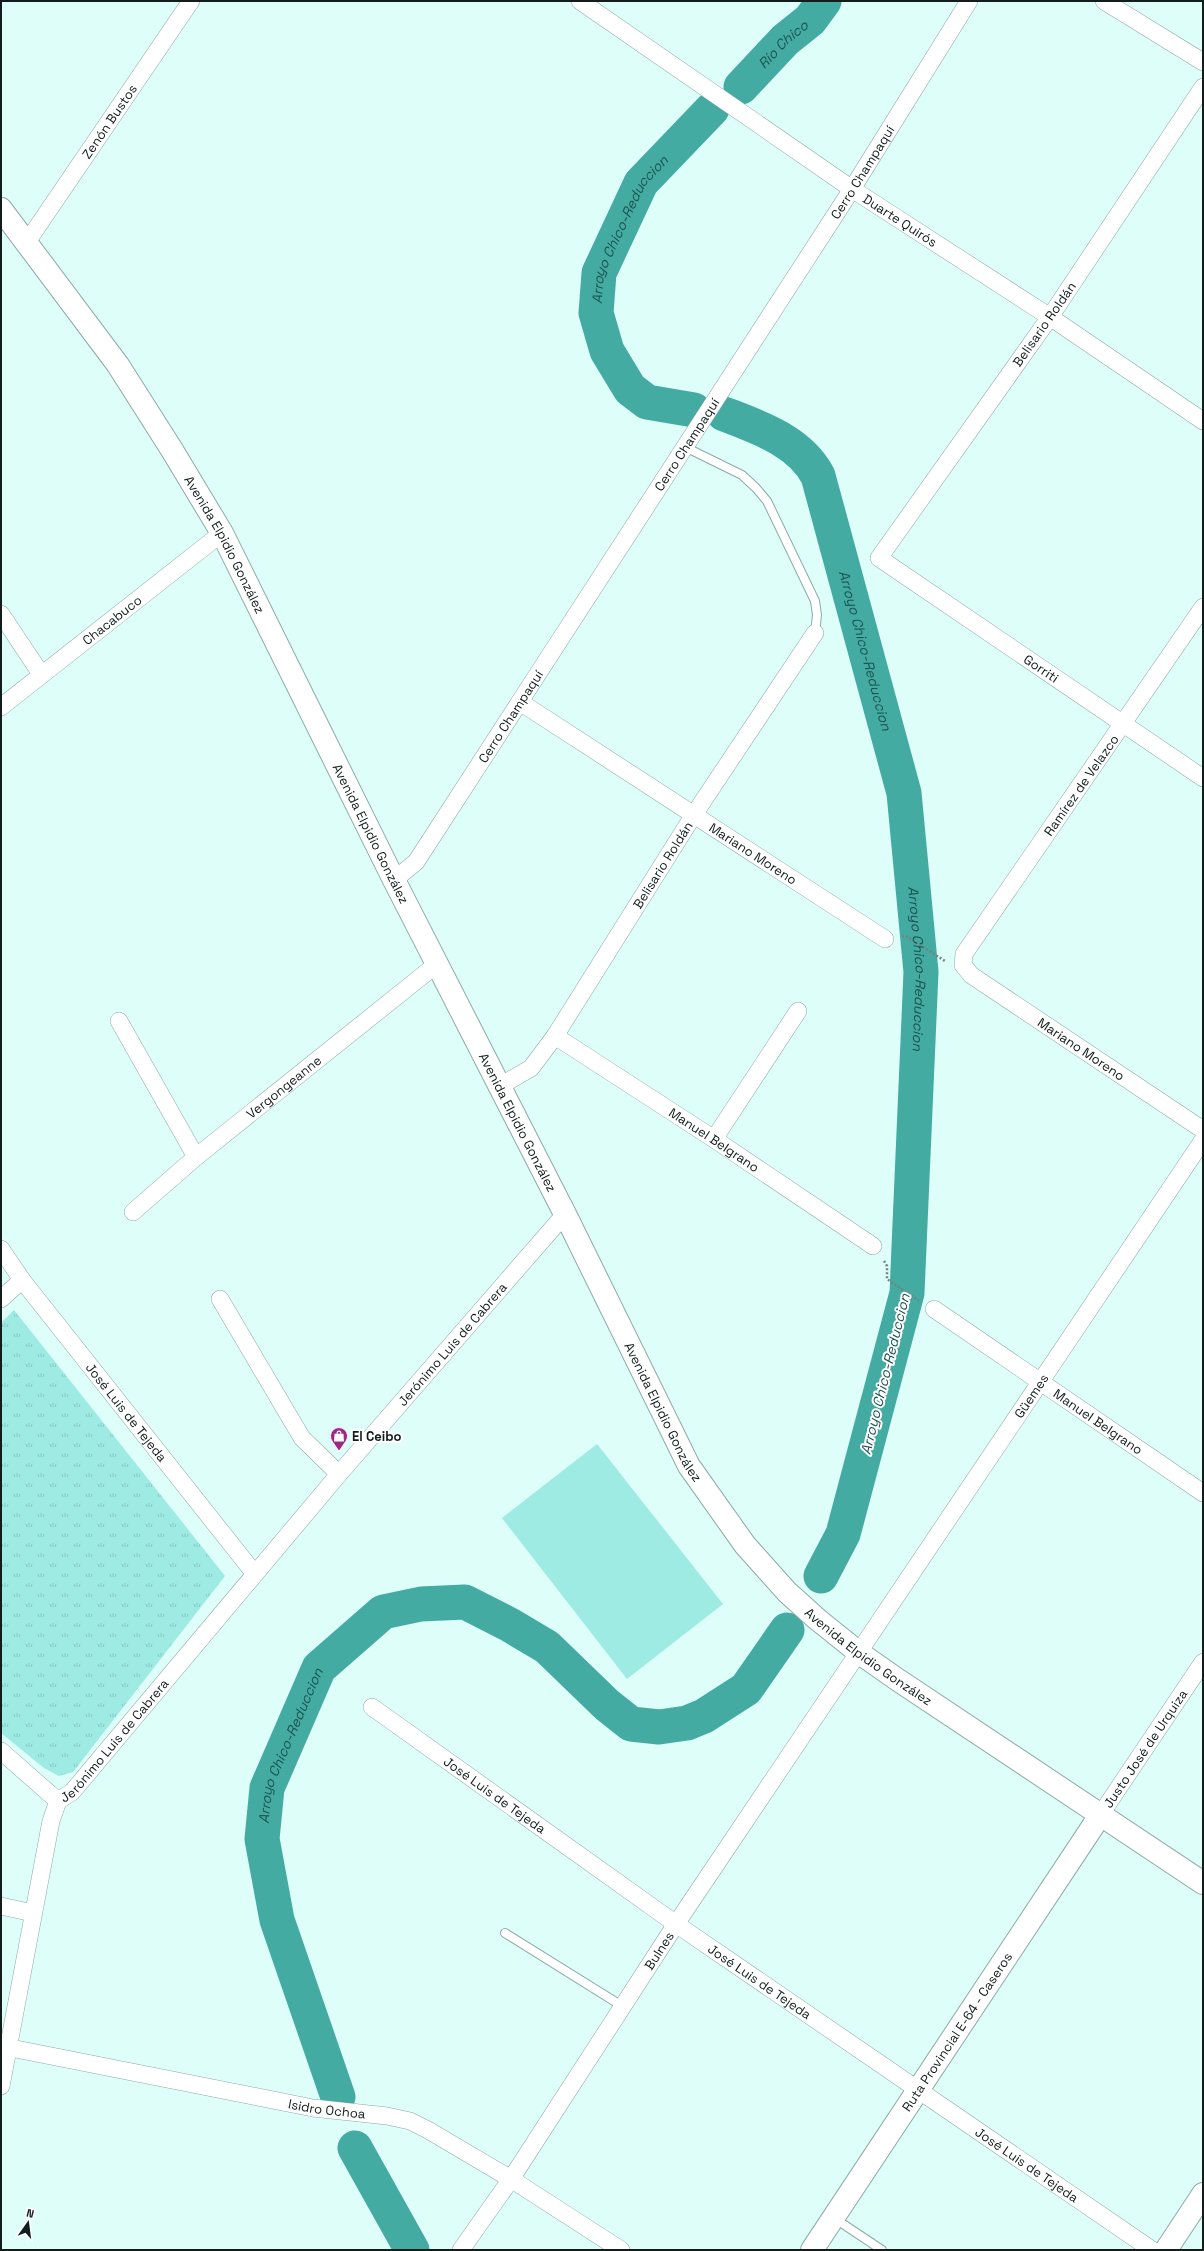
<svg xmlns="http://www.w3.org/2000/svg" width="1204" height="2251" font-family="'Space Grotesk',sans-serif">
	<style>
		.park { fill: url(#park-tufts) }
		.garden { fill: #9eebe4 }
		.lines { fill: none; stroke-linecap: round; stroke-linejoin: round }
		.river { stroke: #44aba3; stroke-width: 35 }
		.lane-casing { stroke: #8caaa6; stroke-width: 10 }
		.street-casing { stroke: #8caaa6; stroke-width: 18 }
		.secondary-casing { stroke: #8caaa6; stroke-width: 24 }
		.path { stroke: #708482; stroke-width: 2.5; stroke-dasharray: 2 2; stroke-linecap: butt }
		.lane { stroke: #fff; stroke-width: 8 }
		.street { stroke: #fff; stroke-width: 17 }
		.secondary { stroke: #fff; stroke-width: 22 }
		.labels { text-anchor: middle; stroke-width: 4; stroke-linejoin: round; paint-order: stroke }
		.street-label { font-size: 13px; fill: #111c1b; stroke: #fff }
		.poi-label { font-size: 13px; font-weight: bold; fill: #111c1b; stroke: #fff; text-anchor: start }
		.water-label { font-size: 14px; font-style: italic; fill: #1b5551; stroke: #fff }
	</style>
	<defs>
		<pattern id="park-tufts" width="24" height="20" patternUnits="userSpaceOnUse"><rect width="24" height="20" fill="#9eebe4"/><path d="M3 7l-1-3M5 7V3M7 7l1-3M15 17l-1-3M17 17v-4M19 17l1-3" fill="none" stroke="#87c9c3"/></pattern>
	</defs>
	<rect width="100%" height="100%" fill="#defefa"/>
	<path class="park" d="M14 1310 225 1576 73 1772 59 1776 44 1768 1 1733V1323Z"/>
	<path class="garden" d="M597 1444 723 1604 627 1679 502 1518Z"/>
	<g class="lines">
		<g class="river">
			<path id="s1" d="M741 87 785 40 810 20 824 1"/>
			<path id="s2" d="M694 410 647 402 630 389 607 351 596 313 599 273 641 183 712 109"/>
			<path id="s3" d="M724 414C758 427 800 441 818 476L904 793 921 972 907 1293 843 1534 821 1576"/>
			<path id="s4" d="M338 2097 277 1920 262 1839 267 1788 319 1668 383 1612 421 1604 465 1602 510 1625 547 1647 607 1705 631 1724 659 1727 687 1723 704 1716 746 1689 787 1630"/>
			<path d="M355 2148 412 2250"/>
		</g>
		<g class="lane-casing">
			<g id="lane">
				<path d="M685 447 742 475 756 488 767 501 815 601 817 615 815 633"/>
				<path d="M505 1933 622 2006"/>
				<path d="M834 2218 882 2250"/>
			</g>
		</g>
		<g class="street-casing">
			<g id="street">
				<path id="s5" d="M580 1 852 189 1050 317 1203 421"/>
				<path d="M1104 1 1203 62"/>
				<path id="s6" d="M1203 87 1050 317 879 558 1203 778"/>
				<path id="s7" d="M27 242 191 1"/>
				<path id="s8" d="M1203 607 964 954 963 965 971 975 1203 1130"/>
				<path d="M1 614 41 674"/>
				<path id="s9" d="M520 702 885 939"/>
				<path id="s10" d="M1 707 222 533"/>
				<path id="s11" d="M394 880 416 862 852 189 969 1"/>
				<path d="M119 1021 196 1157"/>
				<path id="s12" d="M555 1036 714 1139 873 1246"/>
				<path id="s13" d="M500 1086 531 1068 555 1036 693 816 815 633"/>
				<path d="M714 1139 798 1011"/>
				<path id="s14" d="M133 1212 196 1157 437 964"/>
				<path id="s15" d="M1 1249 22 1280 254 1573"/>
				<path d="M1 1299 22 1280"/>
				<path d="M220 1299 302 1438 339 1474"/>
				<path id="s16" d="M934 1309 1203 1493"/>
				<path id="s17" d="M372 1707 676 1924 1152 2250"/>
				<path d="M1 1751 58 1801"/>
				<path id="s18" d="M1101 1814 1203 1662"/>
				<path d="M1 1906 33 1913"/>
				<path id="s19" d="M1 2046 313 2108 387 2116 410 2121 428 2130 511 2179 621 2250"/>
				<path id="s20" d="M1 2086 51 1821 58 1801 72 1792 339 1474 565 1214"/>
				<path id="s21" d="M461 2250 511 2179 676 1924 1203 1140"/>
			</g>
		</g>
		<g class="secondary-casing">
			<g id="secondary">
				<path id="s22" d="M1 209 118 365 172 450 222 533 394 880 565 1214 689 1466 745 1545 787 1592 817 1619 858 1652 898 1680 1203 1883"/>
				<path id="s23" d="M812 2250 1101 1814"/>
				<path d="M1166 2250 1203 2194"/>
			</g>
		</g>
		<g class="path">
			<path d="M902 936H906L945 961"/>
			<path d="M884 1261 887 1266V1279L919 1301"/>
		</g>
		<use href="#lane" class="lane"/>
		<use href="#street" class="street"/>
		<use href="#secondary" class="secondary"/>
	</g>
	<defs>
		<g id="shop-pin" transform="scale(0.9)"><path d="M0 17L-7.5 6A9.5 9.5 0 1 1 7.5 6Z" fill="#9d2984" stroke="#fff"/><path d="M-5-2.5h2.3a2.7 3.5 0 0 1 5.4 0H5L5.5 6h-11ZM-1.5-2.5h3a1.5 2.3 0 0 0-3 0Z" fill="#fff"/></g>
	</defs>
	<g fill-rule="evenodd">
		<use href="#shop-pin" x="339" y="1436"/>
	</g>
	<g class="labels">
		<g class="street-label">
			<text dy="5" stroke="none"><textPath href="#s7" startOffset="146">Zenón Bustos</textPath></text>
			<text dy="5" stroke="none"><textPath href="#s11" startOffset="850">Cerro Champaquí</textPath></text>
			<text dy="5" stroke="none"><textPath href="#s5" startOffset="388">Duarte Quirós</textPath></text>
			<text transform="translate(1044 324) rotate(-55)" y="5">Belisario Roldán</text>
			<text dy="5" stroke="none"><textPath href="#s11" startOffset="526">Cerro Champaquí</textPath></text>
			<text dy="5" stroke="none"><textPath href="#s22" startOffset="404">Avenida Elpidio González</textPath></text>
			<text dy="5" stroke="none"><textPath href="#s10" startOffset="141">Chacabuco</textPath></text>
			<text dy="5" stroke="none"><textPath href="#s6" startOffset="768">Gorriti</textPath></text>
			<text dy="5" stroke="none"><textPath href="#s11" startOffset="202">Cerro Champaquí</textPath></text>
			<text transform="translate(1081 785) rotate(-55)" y="5">Ramírez de Velazco</text>
			<text dy="5" stroke="none"><textPath href="#s22" startOffset="728">Avenida Elpidio González</textPath></text>
			<text dy="5" stroke="none"><textPath href="#s9" startOffset="278">Mariano Moreno</textPath></text>
			<text dy="5" stroke="none"><textPath href="#s13" startOffset="278">Belisario Roldán</textPath></text>
			<text dy="5" stroke="none"><textPath href="#s8" startOffset="578">Mariano Moreno</textPath></text>
			<text dy="5" stroke="none"><textPath href="#s14" startOffset="196">Vergongeanne</textPath></text>
			<text dy="5" stroke="none"><textPath href="#s22" startOffset="1052">Avenida Elpidio González</textPath></text>
			<text dy="5" stroke="none"><textPath href="#s12" startOffset="190">Manuel Belgrano</textPath></text>
			<text dy="5" stroke="none"><textPath href="#s20" startOffset="895">Jerónimo Luis de Cabrera</textPath></text>
			<text dy="5" stroke="none"><textPath href="#s21" startOffset="1027">Güemes</textPath></text>
			<text dy="5" stroke="none"><textPath href="#s22" startOffset="1376">Avenida Elpidio González</textPath></text>
			<text dy="5" stroke="none"><textPath href="#s15" startOffset="206">José Luis de Tejeda</textPath></text>
			<text dy="5" stroke="none"><textPath href="#s16" startOffset="199">Manuel Belgrano</textPath></text>
			<text dy="5" stroke="none"><textPath href="#s22" startOffset="1700">Avenida Elpidio González</textPath></text>
			<text dy="5" stroke="none"><textPath href="#s20" startOffset="374">Jerónimo Luis de Cabrera</textPath></text>
			<text dy="5" stroke="none"><textPath href="#s18" startOffset="79">Justo José de Urquiza</textPath></text>
			<text dy="5" stroke="none"><textPath href="#s17" startOffset="151">José Luis de Tejeda</textPath></text>
			<text dy="5" stroke="none"><textPath href="#s21" startOffset="359">Bulnes</textPath></text>
			<text dy="5" stroke="none"><textPath href="#s17" startOffset="475">José Luis de Tejeda</textPath></text>
			<text dy="5" stroke="none"><textPath href="#s23" startOffset="262">Ruta Provincial E-64 - Caseros</textPath></text>
			<text dy="5" stroke="none"><textPath href="#s19" startOffset="332">Isidro Ochoa</textPath></text>
			<text dy="5" stroke="none"><textPath href="#s17" startOffset="799">José Luis de Tejeda</textPath></text>
		</g>
		<g class="poi-label">
			<text x="352" y="1441">El Ceibo</text>
		</g>
		<g class="water-label">
			<text dy="5" stroke="none"><textPath href="#s1" startOffset="60">Río Chico</textPath></text>
			<text dy="5" stroke="none"><textPath href="#s2" startOffset="245">Arroyo Chico-Reduccion</textPath></text>
			<text dy="5" stroke="none"><textPath href="#s3" startOffset="296">Arroyo Chico-Reduccion</textPath></text>
			<text dy="5" stroke="none"><textPath href="#s3" startOffset="620">Arroyo Chico-Reduccion</textPath></text>
			<text transform="translate(885 1374) rotate(-76)" y="5">Arroyo Chico-Reduccion</text>
			<text dy="5" stroke="none"><textPath href="#s4" startOffset="368">Arroyo Chico-Reduccion</textPath></text>
		</g>
	</g>
	<rect width="1204" height="2251" fill="none" stroke="#111c1b" stroke-width="4"/>
	<g transform="translate(28 2223) rotate(14)" stroke="#ffffff" stroke-width="3" paint-order="stroke">
	<path d="M0-3L7 15L0 10L-7 15Z" fill="#111c1b"/>
	<text y="-6" font-size="11" font-weight="bold" text-anchor="middle" fill="#111c1b">N</text>
	</g>
</svg>
